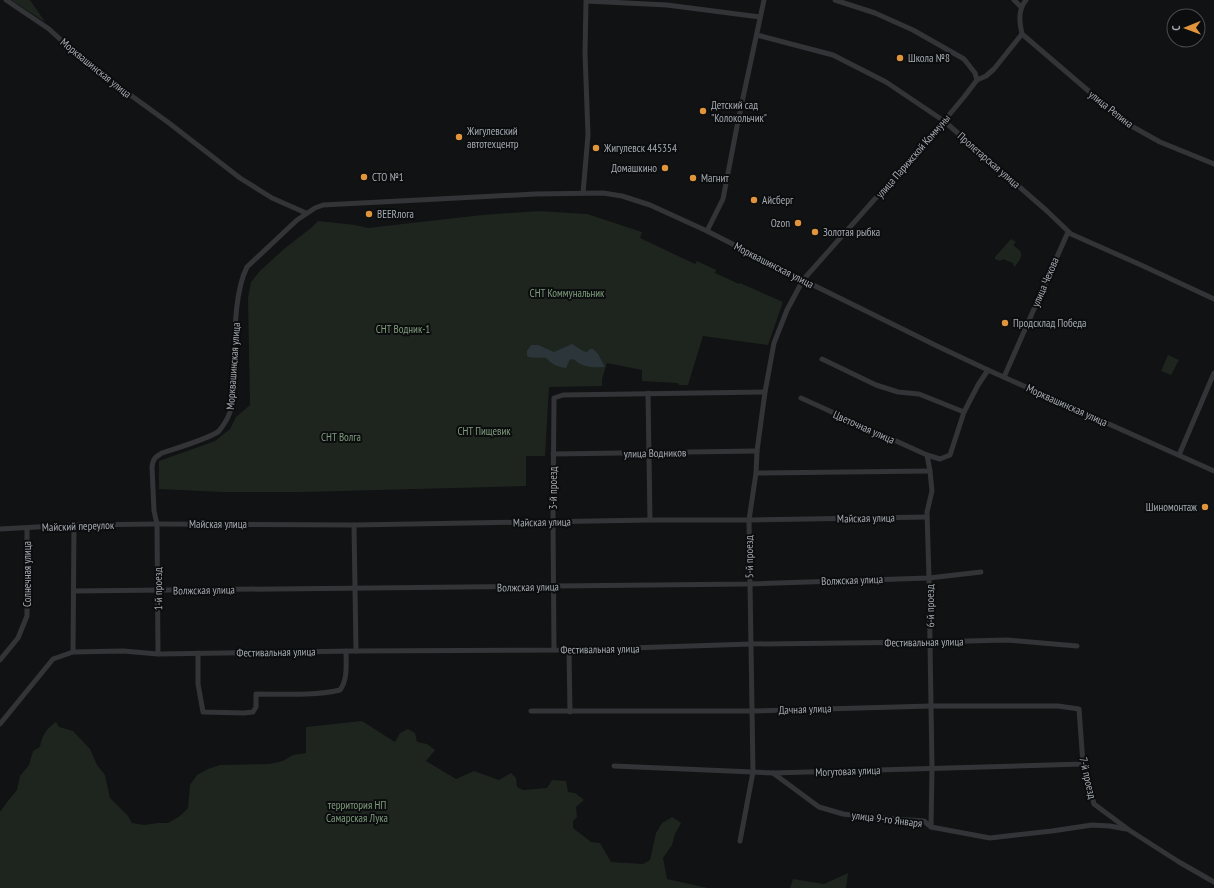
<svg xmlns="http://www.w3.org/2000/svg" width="1214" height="888" font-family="'PT Sans Narrow',sans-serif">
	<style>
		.green { fill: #1e251e }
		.water { fill: #2c353a }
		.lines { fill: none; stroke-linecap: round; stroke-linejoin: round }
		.minor { stroke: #333437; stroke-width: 5 }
		.poi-dot { fill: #e0953c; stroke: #0c0d0e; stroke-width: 1.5 }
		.labels { text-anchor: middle; stroke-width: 4; stroke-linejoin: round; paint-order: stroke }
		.poi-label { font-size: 11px; fill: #a4aab2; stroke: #0c0d0e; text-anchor: start }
		.street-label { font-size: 11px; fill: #a4aab2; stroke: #0c0d0e }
		.park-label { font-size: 11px; fill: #7e9c7c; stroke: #0c0d0e }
	</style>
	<rect width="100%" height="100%" fill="#111213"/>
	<g class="green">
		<path d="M11 0H30L45 22Z"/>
		<path d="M538 211 587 214 642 232 640 238 695 264 697 261 716 270 715 273 739 284 740 283 783 302 768 345 703 336 688 385H679L678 383 642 381V370L607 363 602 379V386L549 387 545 456H526V486L302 492H222L159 489V461L215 441 230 429 236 417 250 405 248 298 251 282 260 271 284 249 311 228 318 221 355 225 368 228 482 215Z"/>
		<path d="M1011 239 1016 242 1013 245C1018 249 1024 252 1020 259 1018 262 1017 265 1014 267L1013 263 1003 259 1000 261 995 259V257Z"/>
		<path d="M1168 355 1179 360 1171 375 1161 371Z"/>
		<path d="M362 721 395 742 400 733 408 729 415 733 417 742 427 744 435 750 426 761 456 779 474 771 499 780 511 773 516 778 517 787 523 790 547 788 552 780 566 781 568 792 575 793 584 800 576 807 577 817 573 821V828L591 842 600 843 611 862 643 864 650 860 656 833 662 823 672 817 681 823 675 834 672 845 663 858 667 879 708 888H0V812L7 802 17 790 20 776 29 765 33 751 40 747C42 735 46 729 56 722L59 727 73 731 90 749 97 765 105 775 110 798 128 816 132 823 144 825 158 823H168L180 816 188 808 190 785 197 775 208 769 220 765 269 764 283 761 293 755 306 753V727Z"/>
		<path d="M848 873 846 888H790L793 879 824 884Z"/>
	</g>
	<path class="water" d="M572 344 583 351 587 352 590 349H593L598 354 605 367C595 368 581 367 575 360L570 359 566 368C557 367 552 364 546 358 540 357 532 359 527 356V351L531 345H538L554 352Z"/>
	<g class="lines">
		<g class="minor">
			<path d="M6 0 49 29 74 52 107 78 169 123 240 178 272 198 306 213"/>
			<path d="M835 0 875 13 913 30 964 59 975 73 977 80"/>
			<path d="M1014 0 1021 7"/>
			<path d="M1022 34 1126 123 1160 142 1214 164"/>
			<path d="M1022 34C1019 22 1018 9 1026 0"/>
			<path d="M757 35 833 55 886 82 944 121 1047 211 1071 234 1141 265 1214 299"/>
			<path d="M583 193 588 135 585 53 586 1 667 5 760 17"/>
			<path d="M707 231 723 199 738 121 764 0"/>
			<path d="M822 359 876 385 898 392 919 394 964 412"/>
			<path d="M1004 377 1068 232"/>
			<path d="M648 393 650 520"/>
			<path d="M801 398 927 455 940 459 950 455 964 412 978 385 988 370"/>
			<path d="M553 454 757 451"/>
			<path d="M927 455 930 471 932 491 927 512 929 578 932 768 931 827"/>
			<path d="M1179 455 1214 373"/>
			<path d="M756 473 930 471"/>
			<path d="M354 525 356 651"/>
			<path d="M0 529 74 525 157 524 354 525 650 520H749L927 517"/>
			<path d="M75 591 749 584 929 578 981 572"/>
			<path d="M554 650 553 522 554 398 563 395 765 392"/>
			<path d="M569 650 570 712"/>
			<path d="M73 652 74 525"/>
			<path d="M198 653V684L203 712 244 713 253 712 256 707V694C282 694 315 696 340 690 348 679 346 664 346 651"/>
			<path d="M158 654 157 524 154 511 152 467C153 459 155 457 162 453 174 449 211 438 219 431 223 426 228 418 230 412 233 402 233 390 233 379 235 347 233 294 247 267L297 220 315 208 323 205 535 194 603 193 622 196 650 205 707 231 803 280 937 346 988 370 1214 471"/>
			<path d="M0 660 18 638 27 616V528"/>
			<path d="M531 711H752L931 706H1058L1079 709 1083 764 1094 804 1129 830 1179 862 1214 882"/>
			<path d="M0 724 53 659 73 652 123 651 158 654 356 651 569 650 751 644 930 642 1007 640 1077 646"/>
			<path d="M614 766 773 773 1083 764"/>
			<path d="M773 773 819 807 843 814 869 817 924 821 931 827 990 838 1052 831 1092 825 1110 826 1126 829"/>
			<path d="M740 841 753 772 749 520 756 473 757 451 765 392 774 343 787 310 803 280 944 121 964 97 977 80 986 76 994 69 1022 34"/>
		</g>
	</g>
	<g class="poi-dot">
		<circle cx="900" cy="58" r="4"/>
		<circle cx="703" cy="111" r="4"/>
		<circle cx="459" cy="137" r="4"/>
		<circle cx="596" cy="148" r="4"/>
		<circle cx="665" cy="168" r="4"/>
		<circle cx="364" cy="177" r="4"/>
		<circle cx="693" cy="178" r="4"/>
		<circle cx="754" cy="200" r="4"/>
		<circle cx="369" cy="214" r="4"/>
		<circle cx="798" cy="223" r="4"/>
		<circle cx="815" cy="232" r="4"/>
		<circle cx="1005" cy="323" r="4"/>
		<circle cx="1205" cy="507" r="4"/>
	</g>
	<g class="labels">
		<g class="poi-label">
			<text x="908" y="62">Школа №8</text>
			<text x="711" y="109">Детский сад<tspan x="711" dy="13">"Колокольчик"</tspan></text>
			<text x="467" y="135">Жигулевский<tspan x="467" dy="13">автотехцентр</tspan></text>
			<text x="604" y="152">Жигулевск 445354</text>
			<text x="657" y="172" text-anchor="end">Домашкино</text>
			<text x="372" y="181">СТО №1</text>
			<text x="701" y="182">Магнит</text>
			<text x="762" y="204">Айсберг</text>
			<text x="377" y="218">BEERлога</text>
			<text x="790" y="227" text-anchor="end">Ozon</text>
			<text x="823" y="236">Золотая рыбка</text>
			<text x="1013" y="327">Продсклад Победа</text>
			<text x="1197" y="511" text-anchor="end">Шиномонтаж</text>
		</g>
		<g class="street-label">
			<text transform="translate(96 68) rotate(39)" y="4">Морквашинская улица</text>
			<text transform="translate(1111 109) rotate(38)" y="4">улица Репина</text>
			<text transform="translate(913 156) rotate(-49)" y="4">улица Парижской Коммуны</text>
			<text transform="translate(989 160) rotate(41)" y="4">Пролетарская улица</text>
			<text transform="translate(774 265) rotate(27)" y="4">Морквашинская улица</text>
			<text transform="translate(1045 282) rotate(-67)" y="4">улица Чехова</text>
			<text transform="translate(233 366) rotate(-86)" y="4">Морквашинская улица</text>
			<text transform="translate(1067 405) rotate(24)" y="4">Морквашинская улица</text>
			<text transform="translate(864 427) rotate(24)" y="4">Цветочная улица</text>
			<text transform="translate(655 453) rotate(-1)" y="4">улица Водников</text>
			<text transform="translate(553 488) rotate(-90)" y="4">3-й проезд</text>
			<text transform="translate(866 518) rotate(-1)" y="4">Майская улица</text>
			<text transform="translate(542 522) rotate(-1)" y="4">Майская улица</text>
			<text x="218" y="528">Майская улица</text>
			<text transform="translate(78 526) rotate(-2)" y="4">Майский переулок</text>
			<text transform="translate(749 557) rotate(-91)" y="4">5-й проезд</text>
			<text transform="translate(27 574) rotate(-90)" y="4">Солнечная улица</text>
			<text transform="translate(852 580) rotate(-2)" y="4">Волжская улица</text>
			<text transform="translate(528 587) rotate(-1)" y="4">Волжская улица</text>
			<text transform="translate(158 589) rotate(-91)" y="4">1-й проезд</text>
			<text transform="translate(204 590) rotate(-1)" y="4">Волжская улица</text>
			<text transform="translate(930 606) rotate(-91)" y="4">6-й проезд</text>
			<text transform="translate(924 642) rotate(-1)" y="4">Фестивальная улица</text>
			<text transform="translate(600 649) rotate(-1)" y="4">Фестивальная улица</text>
			<text transform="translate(276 652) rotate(-1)" y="4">Фестивальная улица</text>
			<text transform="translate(805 709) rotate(-2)" y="4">Дачная улица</text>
			<text transform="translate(848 771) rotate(-2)" y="4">Могутовая улица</text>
			<text transform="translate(1088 778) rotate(77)" y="4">7-й проезд</text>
			<text transform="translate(887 819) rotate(7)" y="4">улица 9-го Января</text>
		</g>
		<g class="park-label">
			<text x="567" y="297">СНТ Коммунальник</text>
			<text x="403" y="333">СНТ Водник-1</text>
			<text x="484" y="435">СНТ Пищевик</text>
			<text x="341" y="441">СНТ Волга</text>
			<text x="357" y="809">территория НП<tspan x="357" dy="13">Самарская Лука</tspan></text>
		</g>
	</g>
	<g transform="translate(1186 28) rotate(269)"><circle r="19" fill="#0c0d0e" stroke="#494c50"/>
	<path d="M0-3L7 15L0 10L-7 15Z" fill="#e0953c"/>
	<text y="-6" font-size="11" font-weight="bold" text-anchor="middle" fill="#a4aab2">С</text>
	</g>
</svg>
